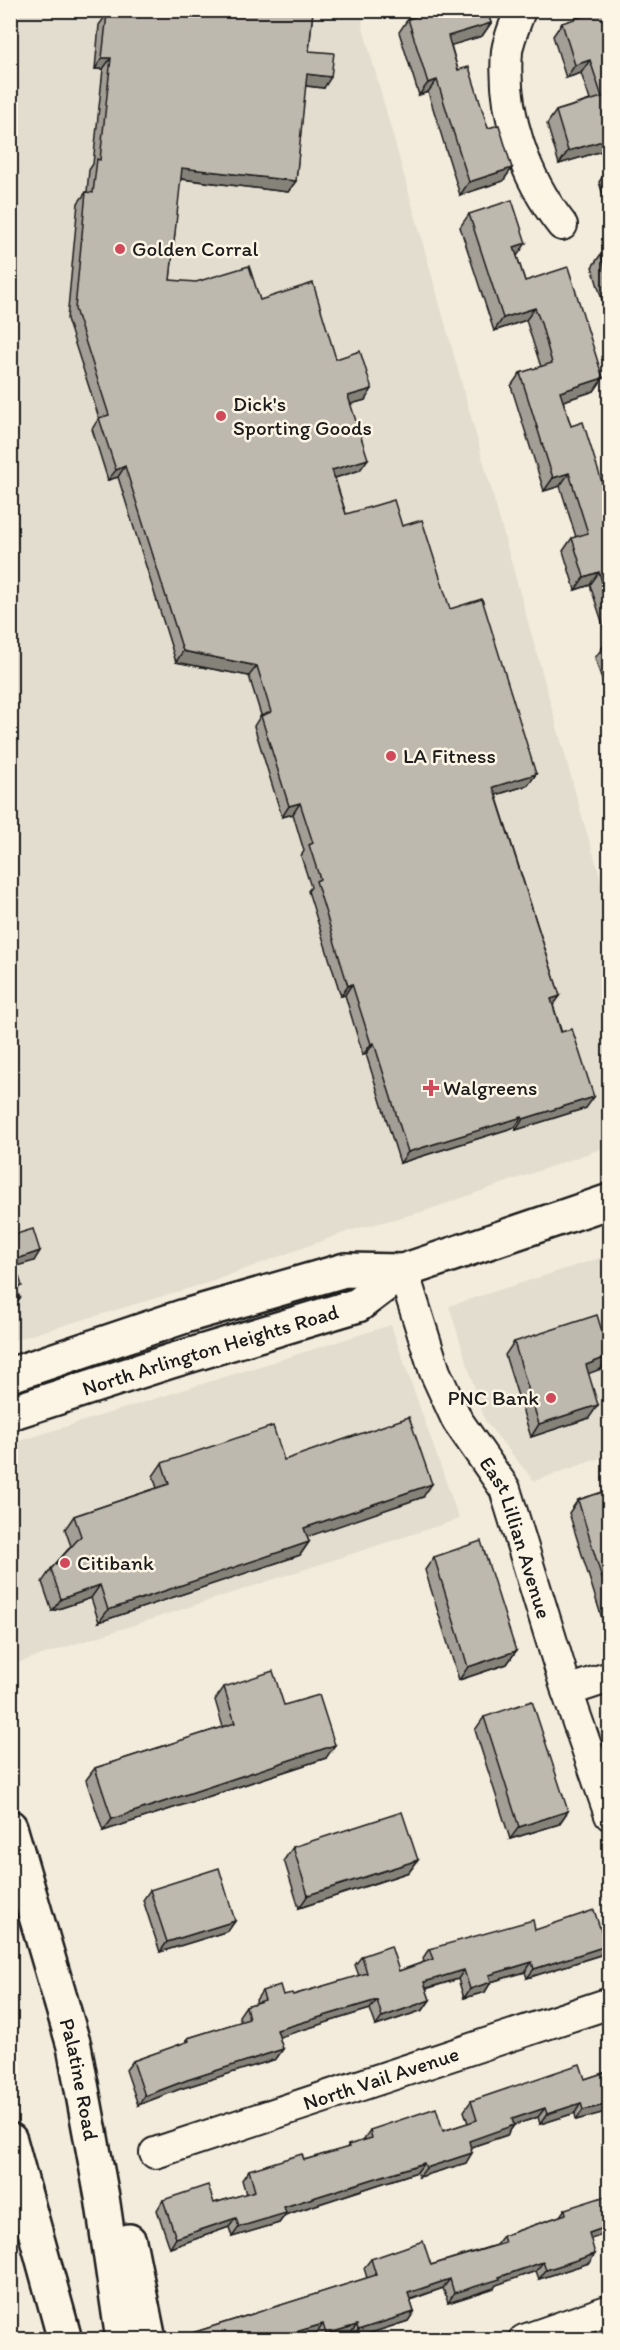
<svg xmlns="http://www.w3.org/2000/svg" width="620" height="2350" font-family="Itim,sans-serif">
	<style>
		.built { fill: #e3ddcf }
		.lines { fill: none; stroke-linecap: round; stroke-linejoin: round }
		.minor-casing { stroke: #1c1c1c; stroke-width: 34 }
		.major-casing { stroke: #1c1c1c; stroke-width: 38 }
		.highway-casing { stroke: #1c1c1c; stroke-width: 38 }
		.minor { stroke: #fcf5e5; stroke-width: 30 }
		.major { stroke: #fcf5e5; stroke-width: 33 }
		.highway { stroke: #fcf5e5; stroke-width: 33 }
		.wall { fill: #a39f96; stroke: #1c1c1c; stroke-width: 1.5 }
		.shaded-wall { fill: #85827a; stroke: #1c1c1c; stroke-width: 1.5 }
		.building { fill: #beb9ae; stroke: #1c1c1c; stroke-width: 1.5 }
		.poi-dot { fill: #d1495b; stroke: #fcf5e5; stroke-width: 2 }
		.labels { text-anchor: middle; stroke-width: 5; stroke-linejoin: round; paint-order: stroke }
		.poi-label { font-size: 21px; fill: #1c1c1c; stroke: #fcf5e5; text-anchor: start }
		.street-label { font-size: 21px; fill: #1c1c1c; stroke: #fcf5e5 }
	</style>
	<rect width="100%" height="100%" fill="#f3ecdd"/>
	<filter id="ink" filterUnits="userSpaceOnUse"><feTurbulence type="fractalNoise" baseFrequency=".0167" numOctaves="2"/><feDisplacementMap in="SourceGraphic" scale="12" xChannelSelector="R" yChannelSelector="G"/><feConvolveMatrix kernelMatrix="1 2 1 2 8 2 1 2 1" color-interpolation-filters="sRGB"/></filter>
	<g filter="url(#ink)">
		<g class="built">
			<path d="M11 11H365L362 24 583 820 609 905V1146L425 1211 349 1231 207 1283 11 1341Z"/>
			<path d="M609 1255V1455L534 1481 485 1421 449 1306Z"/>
			<path d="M391 1325 459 1519 11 1665 10 1444Z"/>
		</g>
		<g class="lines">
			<g class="minor-casing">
				<g id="minor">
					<path d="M520 10C516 23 509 37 507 51 502 112 524 177 562 225"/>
					<path id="s1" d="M403 1271 435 1372 457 1420 505 1489 567 1691 610 1815"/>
					<path d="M567 1691 610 1677"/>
					<path id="s2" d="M155 2153 610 2003"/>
					<path d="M524 2340 610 2310"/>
				</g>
			</g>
			<g class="major-casing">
				<g id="major">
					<path d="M10 1375 185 1316 345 1270 403 1271"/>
					<path id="s3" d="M10 1413 171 1361 358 1305 403 1271 610 1201"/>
				</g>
			</g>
			<g class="highway-casing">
				<g id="highway">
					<path id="s4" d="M10 1827 74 2046 102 2197 123 2340"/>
					<path d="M10 2140 65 2340"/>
					<path d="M129 2241 149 2340"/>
				</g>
			</g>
			<use href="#minor" class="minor"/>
			<use href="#major" class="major"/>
			<use href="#highway" class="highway"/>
		</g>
		<g class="wall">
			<path d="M109 10H313L309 51 324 88 305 86 296 181 288 192 180 179 170 280 260 300 336 359 365 400 350 404 360 470 335 478 346 514 402 526 450 609 536 774 528 785 496 795 560 996 553 1005 586 1108 516 1130 515 1127 400 1163 366 1054 363 1055 345 995 341 996 308 891 311 887 301 856 304 851 293 814 282 817 254 726 261 715 249 676 176 662 118 477 108 480 92 429 99 418 67 319 78 203 86 192H87L89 170 93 164 103 69H95L99 25 107 14H109Z"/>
			<path d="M428 10H487L491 23 482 36 451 45 458 70 488 128 512 168 503 181 460 195 428 92 419 95 399 32 408 19 428 13Z"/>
			<path d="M609 21V132L602 151 559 164 547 124 556 111 590 100 581 73 566 78 553 36 562 23Z"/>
			<path d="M608 169H609V215L599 182Z"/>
			<path d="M469 214 517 256 525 281 603 378 594 391 563 401 571 426 605 492 609 490V701L595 658 604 645 609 643 590 585 575 590 563 551 572 538 576 537 560 486 544 491 511 386 520 373 541 367 526 320 494 331 460 227Z"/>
			<path d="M609 252V323L592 267 601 254Z"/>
			<path d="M514 1342 601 1369 588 1373 589 1418 531 1437 505 1355Z"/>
			<path d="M284 1460 423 1497 307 1536 309 1542 300 1555 99 1622 91 1598 52 1611 42 1582 51 1569 71 1546 65 1529 74 1516 157 1488 153 1476 162 1463Z"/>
			<path d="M609 1490V1623L604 1625 569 1513 578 1500Z"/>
			<path d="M434 1557 516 1651 507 1664 459 1680 425 1570Z"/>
			<path d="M224 1687 284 1705 326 1758 103 1831 86 1780 95 1768 223 1727 215 1700Z"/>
			<path d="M484 1717 568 1811 559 1824 510 1839 475 1730Z"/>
			<path d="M293 1847 418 1860 409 1872 299 1908 284 1860Z"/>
			<path d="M150 1890 235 1921 228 1931 160 1952 143 1900Z"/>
			<path d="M535 1930 606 1946 600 1955 527 1978 525 1972 491 1982 485 1992 464 1998 458 1979 426 1989 430 2000 423 2010 376 2026 370 2009 279 2037 283 2049 276 2059 180 2089 138 2105 126 2070 133 2061 185 2043 188 2038 241 2022 239 2016 246 2006 257 2003 256 2000 262 1991 283 1995H293L359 1976 355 1965 362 1956 399 1971 424 1962 423 1958 429 1949Z"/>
			<path d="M609 2071V2111L576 2120 575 2113 540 2124 538 2117 514 2125 507 2135 471 2147 466 2163 419 2177 417 2172 285 2215 279 2223 232 2237 229 2227 170 2248 157 2210 163 2200 214 2203 246 2194 242 2180 249 2170 304 2160 347 2148 348 2145 363 2141 370 2130 443 2131 468 2123 464 2111 471 2101 585 2079Z"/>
			<path d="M565 2209 591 2239 589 2263 539 2279 536 2271 496 2285 494 2288 448 2303 443 2288 410 2300 414 2312 408 2321 352 2339 350 2334 333 2340H319L317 2333 294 2340H185L189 2334 367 2278 364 2268 371 2259 431 2265 496 2245 503 2236 560 2216Z"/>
		</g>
		<g class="shaded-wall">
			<path d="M491 23 482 36 439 49 448 36Z"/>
			<path d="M102 58H111L103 69H95Z"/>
			<path d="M590 60 581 73 566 78 575 65Z"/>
			<path d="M307 74 331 77 324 88 299 85Z"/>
			<path d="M437 80 428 92 419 95 428 83Z"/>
			<path d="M609 122V132L597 136 606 123Z"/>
			<path d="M609 139 602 151 559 164 568 151Z"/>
			<path d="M182 168 296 181 288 192 174 178Z"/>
			<path d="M512 168 503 181 460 195 469 182Z"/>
			<path d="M526 243 517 256 505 260 514 247Z"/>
			<path d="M535 308 526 320 494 331 503 318Z"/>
			<path d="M603 378 594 391 551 405 560 392Z"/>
			<path d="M372 389 365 400 341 407 348 396Z"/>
			<path d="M368 459 360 470 325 481 332 470Z"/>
			<path d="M125 466 118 477 108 480 116 470Z"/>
			<path d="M569 473 560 486 544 491 553 478Z"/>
			<path d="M599 572 590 585 575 590 584 577Z"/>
			<path d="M183 651 257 666 249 676 176 662Z"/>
			<path d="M536 774 528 785 486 798 493 787Z"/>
			<path d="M300 803 293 814 282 817 289 806Z"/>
			<path d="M352 984 345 995 341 996 348 986Z"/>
			<path d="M560 996 552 1007 551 999Z"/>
			<path d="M374 1043 366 1054 363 1055 371 1044Z"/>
			<path d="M594 1097 586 1108 516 1130 523 1119Z"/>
			<path d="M522 1117 515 1127 400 1163 408 1152Z"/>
			<path d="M40 1251 34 1261 10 1268 14 1260Z"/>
			<path d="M20 1298 13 1307 10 1308V1301Z"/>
			<path d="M609 1356 601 1369 577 1378 586 1365Z"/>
			<path d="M598 1405 589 1418 531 1437 539 1424Z"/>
			<path d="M432 1484 423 1497 295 1541 304 1528Z"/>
			<path d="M309 1542 300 1555 99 1622 108 1610Z"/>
			<path d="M100 1585 91 1598 52 1611 61 1599Z"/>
			<path d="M609 1617V1623L604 1625Z"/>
			<path d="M516 1651 507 1664 459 1680 468 1667Z"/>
			<path d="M335 1745 326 1758 103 1831 112 1819Z"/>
			<path d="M568 1811 559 1824 510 1839 519 1827Z"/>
			<path d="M418 1860 409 1872 299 1908 308 1895Z"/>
			<path d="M235 1921 228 1931 160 1952 167 1942Z"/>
			<path d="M606 1946 600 1955 527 1978 534 1969Z"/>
			<path d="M532 1962 525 1972 483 1984 489 1975Z"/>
			<path d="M464 1970 458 1979 417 1991 424 1982Z"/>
			<path d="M491 1982 485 1992 464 1998 470 1989Z"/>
			<path d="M377 2000 370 2009 270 2040 277 2030Z"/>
			<path d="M430 2000 423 2010 376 2026 382 2017Z"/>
			<path d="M283 2049 276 2059 180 2089 138 2105 145 2096 187 2080Z"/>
			<path d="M581 2103 575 2113 540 2124 547 2114Z"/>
			<path d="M609 2104V2111L576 2120 583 2110Z"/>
			<path d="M545 2108 538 2117 514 2125 507 2135 462 2150 469 2141 512 2119Z"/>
			<path d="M472 2153 466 2163 419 2177 426 2168Z"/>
			<path d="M424 2163 417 2172 285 2215 279 2223 232 2237 239 2227 284 2207Z"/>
			<path d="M236 2218 229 2227 170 2248 176 2238Z"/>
			<path d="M609 2226V2233L582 2242 589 2233Z"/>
			<path d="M595 2254 589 2263 539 2279 546 2270Z"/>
			<path d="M543 2262 536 2271 496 2285 494 2288 448 2303 454 2293Z"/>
			<path d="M450 2279 443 2288 402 2302 408 2293Z"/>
			<path d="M414 2312 408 2321 352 2339 358 2330Z"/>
			<path d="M323 2324 317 2333 294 2340H280L282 2336Z"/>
			<path d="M357 2325 350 2334 333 2340H322L326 2334Z"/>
		</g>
		<g class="building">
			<path d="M116 10H313L309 51 334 53 331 77 307 74 296 181 182 168 170 280 196 282 249 266 260 300 313 283 336 359 360 351 372 389 348 396 368 459 332 470 346 514 394 500 402 526 422 520 450 609 482 599 536 774 493 787 560 996 551 999 561 1032 572 1029 594 1097 523 1119 522 1117 408 1152 374 1043 371 1044 352 984 348 986 316 881 320 879 309 845 313 843 300 803 289 806 261 716 271 712 257 666 183 651 125 466 116 470 99 418 109 415 75 309 86 192 93 193 97 159 100 160 111 58H102L107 14 115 15Z"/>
			<path d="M435 10H487L491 23 448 36 458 70 469 67 488 128 499 125 512 168 469 182 437 80 428 83 408 19Z"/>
			<path d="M602 10H606L609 21V122L606 123 609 135V139L568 151 556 111 602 97 590 60 575 65 562 23Z"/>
			<path d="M512 200 526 243 514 247 525 281 568 267 603 378 560 392 571 426 583 422 605 492 609 490V605L599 572 584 577 572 538 588 533 569 473 553 478 520 373 552 363 541 323 535 308 503 318 469 214Z"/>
			<path d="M609 252V281L601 254Z"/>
			<path d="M609 643V661L604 645Z"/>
			<path d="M33 1229 40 1251 14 1260 22 1286 16 1288 20 1298 10 1301V1236Z"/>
			<path d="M10 1302 13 1312 10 1313Z"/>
			<path d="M597 1315 609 1354V1356L586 1365 598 1405 539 1424 514 1342Z"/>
			<path d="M409 1417 432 1484 304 1528 309 1542 108 1610 100 1585 61 1599 51 1569 81 1536 74 1516 169 1484 162 1463 273 1426 284 1460Z"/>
			<path d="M609 1490V1601L578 1500Z"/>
			<path d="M481 1541 516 1651 468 1667 434 1557Z"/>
			<path d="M273 1671 284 1705 319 1695 335 1745 112 1819 95 1768 235 1723 224 1687Z"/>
			<path d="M532 1701 568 1811 519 1827 484 1717Z"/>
			<path d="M402 1812 418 1860 308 1895 293 1847Z"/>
			<path d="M219 1868 235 1921 167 1942 150 1890Z"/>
			<path d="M594 1910 606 1946 534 1969 532 1962 489 1975 491 1982 470 1989 464 1970 424 1982 430 2000 382 2017 377 2000 277 2030 283 2049 187 2080 145 2096 133 2061 189 2041 188 2038 249 2019 246 2006 265 2000 262 1991 280 1985 283 1995 292 1993 293 1995 367 1973 362 1956 391 1946 399 1971 433 1959 429 1949 533 1920 535 1930Z"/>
			<path d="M580 2064 585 2079 609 2071V2104L583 2110 581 2103 547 2114 545 2108 512 2119 514 2125 469 2141 472 2153 426 2168 424 2163 284 2207 286 2213 239 2227 236 2218 176 2238 163 2200 208 2185 214 2203 255 2191 249 2170 302 2154 304 2160 349 2147 348 2145 372 2138 370 2130 436 2108 443 2131 477 2120 471 2101Z"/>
			<path d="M609 2195V2226L589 2233 595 2254 546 2270 543 2262 499 2277 500 2279 454 2293 450 2279 408 2293 414 2312 358 2330 357 2325 326 2334 323 2324 282 2336 283 2340H190L189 2334 376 2275 371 2259 423 2241 431 2265 505 2243 503 2236 566 2214 565 2209Z"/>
		</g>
	</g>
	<g class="poi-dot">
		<circle cx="120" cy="249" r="6"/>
		<circle cx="221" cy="416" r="6"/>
		<circle cx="391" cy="756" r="6"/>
		<path d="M428 1079h6v6h6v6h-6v6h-6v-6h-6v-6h6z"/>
		<circle cx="551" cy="1398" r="6"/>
		<circle cx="65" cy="1563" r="6"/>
	</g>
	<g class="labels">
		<g class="poi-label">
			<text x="132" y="256">Golden Corral</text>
			<text x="233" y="411">Dick's<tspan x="233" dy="24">Sporting Goods</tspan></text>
			<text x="403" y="763">LA Fitness</text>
			<text x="443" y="1095">Walgreens</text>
			<text x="539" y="1405" text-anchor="end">PNC Bank</text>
			<text x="77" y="1570">Citibank</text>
		</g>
		<g class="street-label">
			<text dy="7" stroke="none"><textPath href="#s3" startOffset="210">North Arlington Heights Road</textPath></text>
			<text dy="7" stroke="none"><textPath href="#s1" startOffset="292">East Lillian Avenue</textPath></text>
			<text dy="7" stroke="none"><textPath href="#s2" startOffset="238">North Vail Avenue</textPath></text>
			<text dy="7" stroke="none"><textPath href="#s4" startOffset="262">Palatine Road</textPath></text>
		</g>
	</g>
	<rect width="620" height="2350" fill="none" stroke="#fcf5e5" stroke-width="36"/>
	<rect x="18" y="18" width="584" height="2314" fill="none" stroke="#1c1c1c" stroke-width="2" filter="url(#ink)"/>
</svg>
